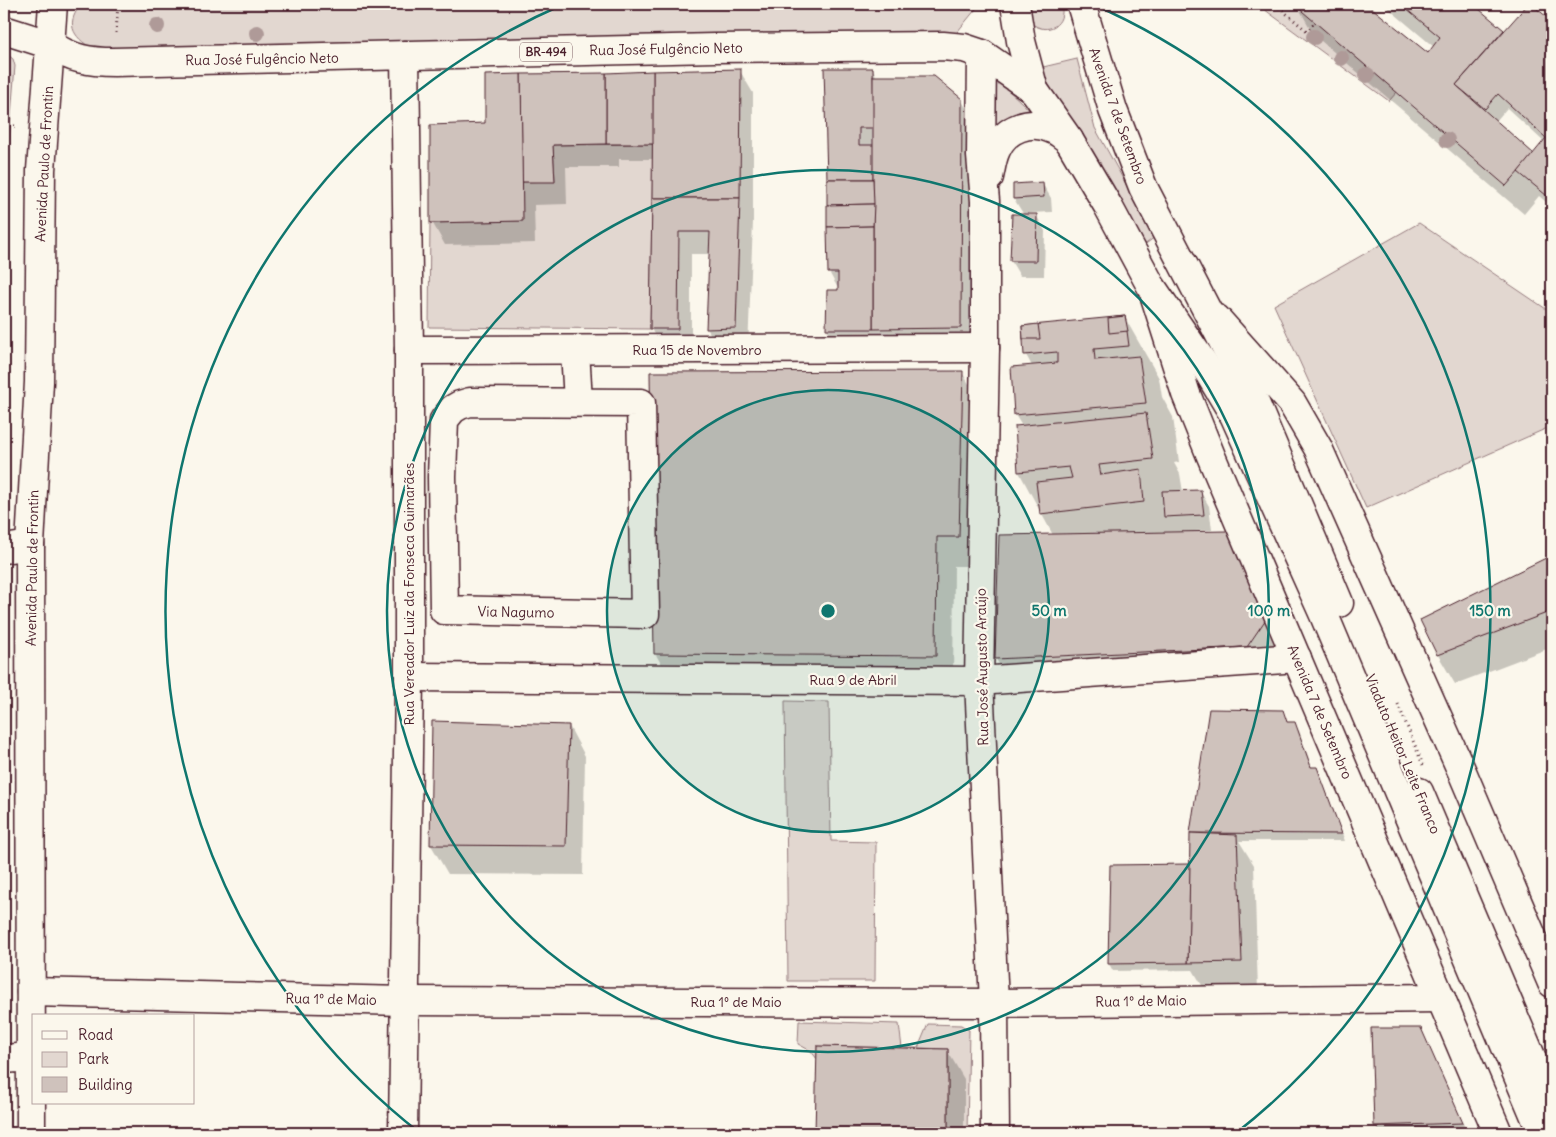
<svg xmlns="http://www.w3.org/2000/svg" width="1556" height="1137" font-family="Delius,sans-serif">
	<style>
		.green { fill: #e2d7d0; stroke: #967b7e }
		.shadow { fill: #0003; fill-rule: evenodd }
		.building { fill: #cfc2bc; stroke: #4a1f2b }
		.lines { fill: none; stroke-linecap: round; stroke-linejoin: round }
		.minor-casing { stroke: #4a1f2b; stroke-width: 31 }
		.major-casing { stroke: #4a1f2b; stroke-width: 31 }
		.path { stroke: #4a1f2b; stroke-width: 3; stroke-dasharray: 1 4; stroke-linecap: butt }
		.minor { stroke: #fbf7ec; stroke-width: 28 }
		.major { stroke: #fbf7ec; stroke-width: 28 }
		.tree { fill: #af9a98 }
		.ring { fill: none; stroke: #0f766e; stroke-width: 2.5 }
		.labels { text-anchor: middle; stroke-width: 4.5; stroke-linejoin: round; paint-order: stroke }
		.shield { fill: #fbf7ec; stroke: #7f6065; stroke-width: 1 }
		.shield-label { font-size: 12px; font-weight: bold; fill: #4a1f2b }
		.street-label { font-size: 14px; fill: #4a1f2b; stroke: #fbf7ec }
		.centre { fill: #0f766e; stroke: #fbf7ec; stroke-width: 2.5 }
		.ring-label { font-size: 15px; text-anchor: middle; font-weight: bold; fill: #0f766e; stroke: #fbf7ec; stroke-width: 4.5; stroke-linejoin: round; paint-order: stroke }
	</style>
	<rect width="100%" height="100%" fill="#fbf7ec"/>
	<filter id="ink" filterUnits="userSpaceOnUse"><feTurbulence type="fractalNoise" baseFrequency=".02" numOctaves="2"/><feDisplacementMap in="SourceGraphic" scale="10" xChannelSelector="R" yChannelSelector="G"/><feConvolveMatrix kernelMatrix="1 2 1 2 8 2 1 2 1" color-interpolation-filters="sRGB"/></filter>
	<g filter="url(#ink)">
		<g class="green">
			<path d="M82 4H980L953 37H728L92 48C72 37 65 22 82 4Z"/>
			<path d="M1028 4H1061C1067 25 1047 36 1031 23Z"/>
			<path d="M1257 4H1297L1296 5 1397 92 1389 101Z"/>
			<path d="M4 52 13 59 15 66 4 203Z"/>
			<path d="M1077 59 1095 128 1155 237 1143 246 1039 68Z"/>
			<path d="M989 72 1037 117 994 138Z"/>
			<path d="M653 144 650 329 429 327 430 223 522 221V182L555 181 553 145Z"/>
			<path d="M1419 223 1552 313V426L1366 508 1274 305Z"/>
			<path d="M785 701 829 702 831 841 876 842 875 981H788Z"/>
			<path d="M799 1021 899 1024 902 1048 817 1046V1059L811 1051 798 1044Z"/>
			<path d="M928 1024 961 1025 969 1030 967 1133H948V1049L918 1048Z"/>
		</g>
		<g class="shadow">
			<path d="M1298 4H1365L1428 55 1434 47 1383 4H1471L1504 33 1529 4 1552 23V207L1539 196 1524 214 1314 35 1297 5ZM1507 108 1544 142 1534 155 1496 121Z"/>
			<path d="M873 69 877 78 961 99 978 129 977 357 840 351 827 329 840 292 829 272 828 227Z"/>
			<path d="M740 71 753 93V222L748 350 720 351 707 328 710 254H691V351H664L651 329 653 159H619V167H566L567 204 534 205 535 243 445 245 432 222 486 124Z"/>
			<path d="M1042 183 1051 198 1052 212 1029 213V215H1036L1045 231 1044 276H1020L1011 261 1024 215 1014 199Z"/>
			<path d="M1125 318 1159 378 1162 397 1173 417 1179 462 1174 463 1180 474 1183 492 1200 491 1209 506 1212 530 1195 531 1196 533H1226L1243 562 1282 649 1264 676 1013 688 996 659 1000 536 1053 535 1019 472 1016 427 1022 426 1015 415 1012 368 1032 366 1026 355 1024 327Z"/>
			<path d="M962 372 979 401 975 566H954L953 685 672 683 655 653Z"/>
			<path d="M1552 557V647L1455 684 1438 655 1422 621Z"/>
			<path d="M1210 710 1283 712 1288 724 1294 723 1299 731 1312 768H1316L1320 775 1345 841H1239L1254 865 1258 991 1206 992 1193 970 1113 971 1109 964 1191 865V834Z"/>
			<path d="M569 726 585 756 583 875 448 874 431 845Z"/>
			<path d="M1421 1029 1466 1130 1380 1133 1376 1126Z"/>
			<path d="M818 1048 947 1050 964 1079V1133H816Z"/>
		</g>
		<g class="building">
			<path d="M1297 4H1367L1428 53 1440 37 1400 4H1473L1504 30 1456 85 1534 154 1506 186 1295 5Z"/>
			<path d="M1528 4H1531L1552 21V200L1518 172 1546 138 1498 94 1485 109 1456 85Z"/>
			<path d="M824 68H873L874 128H859V145H874L873 179H827Z"/>
			<path d="M741 69 740 198H652L653 71Z"/>
			<path d="M653 71V144H606V73Z"/>
			<path d="M606 73V144L553 145 555 182H522L521 74Z"/>
			<path d="M521 74 523 221 430 223V125L485 123V75Z"/>
			<path d="M873 76H934L962 99 961 328 873 329Z"/>
			<path d="M827 179H873L874 204 827 205Z"/>
			<path d="M1043 182 1044 197 1013 199V184Z"/>
			<path d="M652 198H740L736 328 706 329 710 232H679L678 329H650Z"/>
			<path d="M874 204 873 226 827 227V205Z"/>
			<path d="M1012 214H1037L1036 261H1010Z"/>
			<path d="M873 226V329H826L827 290H838V273H828L827 227Z"/>
			<path d="M1125 316 1129 346 1094 349 1095 360 1139 356 1146 403 1014 415 1011 367 1057 363V352L1024 355 1022 326Z"/>
			<path d="M1125 316 1128 331 1109 333 1108 318Z"/>
			<path d="M1038 324 1040 339H1023L1022 326Z"/>
			<path d="M963 371 959 537H937L936 656 654 654 650 372Z"/>
			<path d="M1146 413 1153 459 1099 465 1101 475 1141 469 1144 502 1040 514 1036 482 1072 478 1069 467 1018 472 1015 426Z"/>
			<path d="M1201 490 1204 515 1164 517 1162 491Z"/>
			<path d="M1227 531 1266 619 1247 647 995 659 999 535Z"/>
			<path d="M1552 555V611L1437 655 1420 620Z"/>
			<path d="M1209 709 1283 710 1287 722H1295L1311 767H1317L1342 834 1190 833Z"/>
			<path d="M432 721 569 725 566 846 430 845Z"/>
			<path d="M1190 833 1237 835 1242 962 1188 963Z"/>
			<path d="M1190 864 1188 963 1108 964 1110 865Z"/>
			<path d="M1371 1028H1421L1463 1123 1374 1126Z"/>
			<path d="M817 1046 948 1049V1133H815Z"/>
		</g>
		<g class="lines">
			<g class="minor-casing">
				<g id="minor">
					<path d="M1015 4 1021 41 1034 90"/>
					<path d="M4 30 51 45"/>
					<path d="M982 54 981 156 985 201V348L979 681 994 1003 995 1133"/>
					<path d="M989 177C991 168 992 158 996 150 1005 128 1031 119 1052 129 1058 131 1063 136 1069 140"/>
					<path d="M1155 297 1186 394 1211 456 1498 1133"/>
					<path d="M1217 319 1292 403 1318 448 1463 774 1552 983"/>
					<path d="M409 350 985 348"/>
					<path d="M575 350 578 402"/>
					<path d="M470 402 641 403 645 614 444 610 442 477 444 420 453 409 460 405Z"/>
					<path d="M4 549 30 545"/>
					<path d="M409 677 979 681 1297 658"/>
					<path d="M31 992 404 1001 994 1003 1441 998"/>
					<path d="M4 1059 31 1057"/>
					<path d="M403 1133 409 677V350L405 55"/>
				</g>
			</g>
			<g class="major-casing">
				<g id="major">
					<path d="M1081 4 1113 110 1143 187 1255 403 1339 603"/>
					<path d="M51 45C71 59 90 62 114 62L714 48 943 46 964 48 982 54 1034 90 1069 140 1108 206 1151 286 1202 361 1234 415 1324 615 1542 1133"/>
					<path d="M1419 792 1552 1106"/>
					<path d="M31 1133 30 545 39 382 41 170 53 4"/>
				</g>
			</g>
			<g class="path">
				<path d="M1275 4 1307 31 1315 22"/>
				<path d="M116 33 118 4"/>
				<path d="M4 126H16"/>
				<path d="M4 215H11V214"/>
				<path d="M1398 704 1423 765"/>
			</g>
			<use href="#minor" class="minor"/>
			<use href="#major" class="major"/>
		</g>
		<g class="tree">
			<circle cx="157" cy="26" r="8"/>
			<circle cx="257" cy="33" r="8"/>
			<circle cx="1314" cy="37" r="8"/>
			<circle cx="1341" cy="58" r="8"/>
			<circle cx="1367" cy="75" r="8"/>
			<circle cx="1447" cy="140" r="8"/>
		</g>
	</g>
	<circle cx="828" cy="611" r="221" fill="#0f766e" fill-opacity=".12"/>
	<g class="ring">
		<circle cx="828" cy="611" r="221"/>
		<circle cx="828" cy="611" r="441"/>
		<path d="M420 1133A662 662 0 0 1 564 4M1092 4A662 662 0 0 1 1236 1133"/>
	</g>
	<g class="labels">
		<rect class="shield" x="520" y="42.5" width="52" height="19" rx="4"/>
		<g class="shield-label">
			<text x="546" y="56">BR-494</text>
		</g>
		<g class="street-label">
			<text transform="translate(666 49) rotate(-1)" y="5">Rua José Fulgêncio Neto</text>
			<text transform="translate(262 59) rotate(-1)" y="5">Rua José Fulgêncio Neto</text>
			<text transform="translate(1118 116) rotate(70)" y="5">Avenida 7 de Setembro</text>
			<text transform="translate(44 164) rotate(-87)" y="5">Avenida Paulo de Frontin</text>
			<text x="697" y="355">Rua 15 de Novembro</text>
			<text transform="translate(32 568) rotate(-89)" y="5">Avenida Paulo de Frontin</text>
			<text transform="translate(409 594) rotate(-90)" y="5">Rua Vereador Luiz da Fonseca Guimarães</text>
			<text transform="translate(516 612) rotate(1)" y="5">Via Nagumo</text>
			<text transform="translate(982 667) rotate(-91)" y="5">Rua José Augusto Araújo</text>
			<text x="853" y="685">Rua 9 de Abril</text>
			<text transform="translate(1320 712) rotate(67)" y="5">Avenida 7 de Setembro</text>
			<text transform="translate(1403 754) rotate(67)" y="5">Viaduto Heitor Leite Franco</text>
			<text transform="translate(331 999) rotate(1)" y="5">Rua 1º de Maio</text>
			<text transform="translate(1141 1001) rotate(-1)" y="5">Rua 1º de Maio</text>
			<text x="736" y="1007">Rua 1º de Maio</text>
		</g>
	</g>
	<circle cx="828" cy="611" r="8" class="centre"/>
	<g class="ring-label">
		<text x="1049" y="616">50 m</text>
		<text x="1269" y="616">100 m</text>
		<text x="1490" y="616">150 m</text>
	</g>
	<rect width="1556" height="1137" fill="none" stroke="#fbf7ec" stroke-width="20"/>
	<rect x="10" y="10" width="1536" height="1117" fill="none" stroke="#4a1f2b" stroke-width="2" filter="url(#ink)"/>
	<rect x="32" y="1014" width="162" height="90" fill="#fbf7ec" stroke="#b4a19f"/>
	<rect x="42" y="1031" width="25" height="8" fill="#fbf7ec" stroke="#b4a19f"/>
	<text x="78" y="1040" font-size="15" fill="#4a1f2b">Road</text>
	<rect x="42" y="1052" width="25" height="15" fill="#e2d7d0" stroke="#b4a19f"/>
	<text x="78" y="1064" font-size="15" fill="#4a1f2b">Park</text>
	<rect x="42" y="1077" width="25" height="15" fill="#cfc2bc" stroke="#b4a19f"/>
	<text x="78" y="1090" font-size="15" fill="#4a1f2b">Building</text>
</svg>
